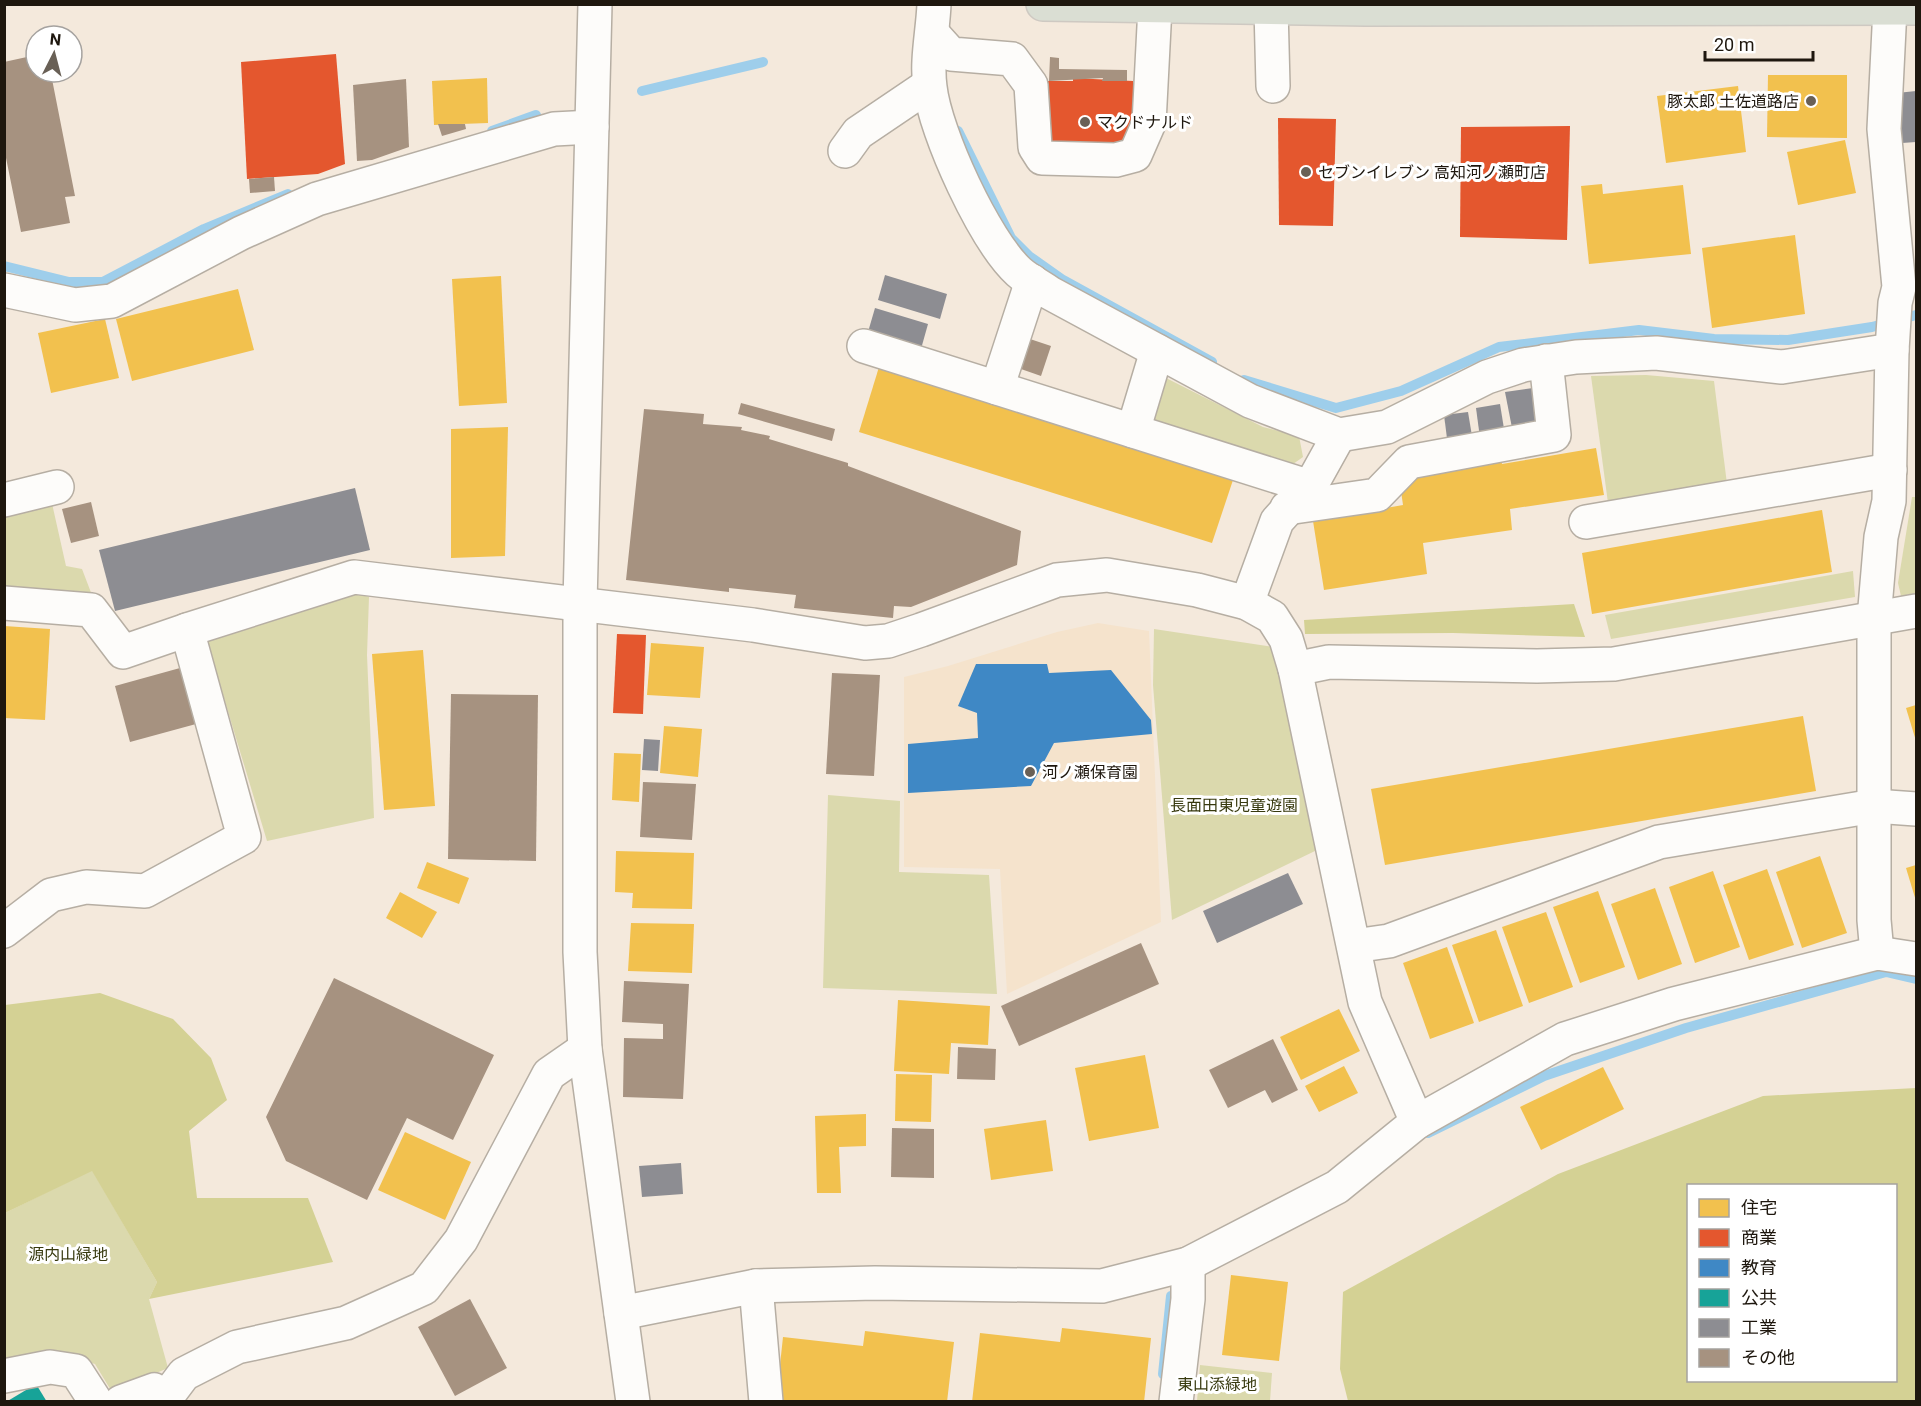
<svg xmlns="http://www.w3.org/2000/svg" width="1921" height="1406" font-family="Roboto,'Noto Sans JP',sans-serif">
	<style>
		.built { fill: #f5e3cc }
		.green { fill: #dbd9ad }
		.forest { fill: #d4d194; fill-rule: evenodd }
		.homes { fill: #f2c14e }
		.shops { fill: #e4572e }
		.schools { fill: #3f88c5 }
		.public { fill: #17a398 }
		.industry { fill: #8d8d92 }
		.lines { fill: none; stroke-linecap: round; stroke-linejoin: round }
		.stream { stroke: #9eceeb; stroke-width: 10 }
		.building { fill: #a69280 }
		.minor-casing { stroke: #b6aea3; stroke-width: 36 }
		.highway-casing { stroke: #cec9c2; stroke-width: 36 }
		.minor { stroke: #fdfcfa; stroke-width: 33 }
		.highway { stroke: #daded3; stroke-width: 33 }
		.poi-dot { fill: #696056; stroke: #fff; stroke-width: 2 }
		.labels { text-anchor: middle; stroke-width: 6; stroke-linejoin: round; paint-order: stroke }
		.poi-label { font-size: 16px; fill: #1e170e; stroke: #fff; text-anchor: start }
		.park-label { font-size: 16px; fill: #37390e; stroke: #fff }
	</style>
	<rect width="100%" height="100%" fill="#f4e9dc"/>
	<path class="built" d="M1098 623 1149 631 1161 922 1007 994 1000 869 904 867V677L948 666 1057 632Z"/>
	<g class="green">
		<path d="M1646 375 1714 381 1727 484 1608 503 1591 376Z"/>
		<path d="M1166 378 1263 427 1299 436 1303 457 1286 469 1149 424 1157 382Z"/>
		<path d="M1912 497H1916V593L1901 596 1898 583Z"/>
		<path d="M51 499 66 566 82 569 95 603 5 594V508Z"/>
		<path d="M1853 571 1855 597 1611 639 1605 615Z"/>
		<path d="M346 589 369 597 367 655 374 818 267 841 205 635Z"/>
		<path d="M1154 629 1273 647 1317 850 1172 920 1153 685Z"/>
		<path d="M828 795 900 801 899 872 989 875 997 994 823 988Z"/>
		<path d="M92 1170 157 1282 149 1299 168 1368 112 1392 95 1364 68 1356 5 1366V1213Z"/>
		<path d="M1200 1365 1272 1373 1270 1401H1197Z"/>
	</g>
	<g class="forest">
		<path d="M1574 604 1585 637 1453 633 1305 634 1304 620Z"/>
		<path d="M100 993 173 1019 211 1058 227 1100 189 1131 197 1198H308L333 1262 149 1299 157 1282 92 1171 5 1213V1005Z"/>
		<path d="M1916 1088V1401H1348L1340 1369 1343 1292 1558 1174 1763 1096ZM1688 1186H1896V1380H1688Z"/>
	</g>
	<g class="homes">
		<path d="M1768 75H1847V138L1767 137Z"/>
		<path d="M487 78 488 123 434 125 432 81Z"/>
		<path d="M1738 86 1746 152 1666 163 1657 96Z"/>
		<path d="M1845 140 1856 193 1798 205 1787 152Z"/>
		<path d="M1602 184 1603 194 1683 185 1691 254 1589 264 1581 186Z"/>
		<path d="M1795 235 1805 314 1712 328 1702 248Z"/>
		<path d="M501 276 507 403 459 406 452 279Z"/>
		<path d="M238 289 254 350 132 381 116 319Z"/>
		<path d="M105 319 119 378 51 393 38 333Z"/>
		<path d="M879 367 1233 480 1212 543 859 432Z"/>
		<path d="M508 427 505 556 451 558V429Z"/>
		<path d="M1596 448 1604 495 1510 509 1512 530 1423 543 1427 574 1324 590 1313 521 1403 505 1400 484 1407 473 1501 459 1502 464Z"/>
		<path d="M1822 510 1832 572 1592 614 1582 553Z"/>
		<path d="M4 626 50 629 45 720 4 718Z"/>
		<path d="M651 643 704 647 700 698 647 695Z"/>
		<path d="M423 650 435 806 384 810 372 654Z"/>
		<path d="M1916 705V741L1906 708Z"/>
		<path d="M1803 716 1816 791 1385 865 1371 789Z"/>
		<path d="M664 726 702 729 698 777 660 773Z"/>
		<path d="M614 753 641 754 639 802 612 800Z"/>
		<path d="M616 851 694 853 692 909 632 908 633 893 615 892Z"/>
		<path d="M1820 856 1847 933 1802 948 1776 872Z"/>
		<path d="M427 862 469 878 459 904 417 888Z"/>
		<path d="M1916 865V901L1906 868Z"/>
		<path d="M1767 869 1794 945 1749 960 1723 885Z"/>
		<path d="M1713 871 1740 947 1695 963 1669 887Z"/>
		<path d="M1655 888 1682 964 1638 980 1611 904Z"/>
		<path d="M1598 891 1625 967 1580 983 1553 907Z"/>
		<path d="M400 892 437 912 422 938 386 918Z"/>
		<path d="M1546 912 1573 987 1529 1003 1502 927Z"/>
		<path d="M631 923 694 924 692 973 628 971Z"/>
		<path d="M1496 930 1523 1006 1479 1022 1452 945Z"/>
		<path d="M1447 947 1474 1023 1430 1039 1403 963Z"/>
		<path d="M898 1000 990 1006 988 1045 951 1043 949 1074 894 1071Z"/>
		<path d="M1339 1009 1360 1051 1301 1080 1280 1037Z"/>
		<path d="M1145 1055 1159 1128 1089 1141 1075 1068Z"/>
		<path d="M1344 1066 1358 1093 1319 1112 1305 1086Z"/>
		<path d="M1603 1067 1624 1109 1541 1150 1520 1107Z"/>
		<path d="M896 1074 932 1075 931 1122 895 1121Z"/>
		<path d="M866 1114V1146L839 1147 841 1193H817L815 1116Z"/>
		<path d="M1046 1120 1053 1171 991 1180 984 1129Z"/>
		<path d="M405 1132 471 1162 445 1220 378 1190Z"/>
		<path d="M1231 1275 1288 1282 1279 1361 1222 1355Z"/>
		<path d="M1062 1328 1151 1338 1144 1402H972L980 1333 1060 1342Z"/>
		<path d="M865 1331 954 1342 947 1402H776L783 1337 863 1346Z"/>
	</g>
	<g class="shops">
		<path d="M336 54 345 164 318 174 247 179 241 62Z"/>
		<path d="M1073 78 1133 81V154L1042 153 1045 81H1073Z"/>
		<path d="M1278 118 1336 119 1333 226 1279 225Z"/>
		<path d="M1570 126 1567 240 1460 237 1461 127Z"/>
		<path d="M617 634 646 635 643 714 613 713Z"/>
	</g>
	<path class="schools" d="M976 664H1047L1049 673 1111 670 1151 720 1152 734 1054 743 1031 786 908 793V744L978 738 977 713 958 706Z"/>
	<path class="public" d="M36 1384 47 1402H6Z"/>
	<g class="industry">
		<path d="M1916 91V142L1902 143 1897 93Z"/>
		<path d="M885 275 947 294 940 319 878 300Z"/>
		<path d="M875 308 928 324 921 349 868 332Z"/>
		<path d="M1533 388 1540 428 1513 433 1505 392Z"/>
		<path d="M1500 404 1505 435 1480 438 1476 408Z"/>
		<path d="M1468 412 1473 442 1448 446 1444 415Z"/>
		<path d="M355 488 370 550 115 611 99 550Z"/>
		<path d="M644 739 660 740 658 771 642 770Z"/>
		<path d="M1288 873 1303 904 1217 943 1203 911Z"/>
		<path d="M681 1163 683 1194 642 1197 639 1166Z"/>
	</g>
	<g class="lines">
		<g class="stream">
			<path d="M642 91 763 62"/>
			<path d="M492 131 536 115"/>
			<path d="M958 131 1011 238 1029 256 1063 280 1212 362"/>
			<path d="M4 266 69 282H103L204 229 288 194"/>
			<path d="M1244 380 1336 408 1401 391 1499 347 1639 330 1714 339 1788 340 1872 327 1916 315"/>
			<path d="M1428 1133 1544 1076 1686 1028 1886 972 1916 979"/>
			<path d="M1163 1374 1171 1296"/>
		</g>
	</g>
	<g class="building">
		<path d="M36 55V72L51 74 75 196 65 197 70 223 21 232 4 148V62Z"/>
		<path d="M1050 57 1059 58V69L1127 70V81H1102L1103 78 1049 81Z"/>
		<path d="M406 79 409 147 372 160 357 161 353 85Z"/>
		<path d="M438 124H465L466 129 442 136Z"/>
		<path d="M274 177 275 191 250 193 249 179Z"/>
		<path d="M1024 337 1051 346 1041 376 1015 367Z"/>
		<path d="M741 403 835 429 832 441 738 414Z"/>
		<path d="M644 409 704 414 703 424 742 427 741 430 770 436 769 439 848 463V466L1021 531 1017 565 911 607 894 606 893 618 794 608 796 595 729 588V592L626 580Z"/>
		<path d="M91 502 99 536 71 543 62 509Z"/>
		<path d="M180 668 196 724 130 742 115 686Z"/>
		<path d="M832 673 880 675 874 776 826 774Z"/>
		<path d="M451 694 538 695 536 861 448 859Z"/>
		<path d="M643 782 696 784 692 840 640 837Z"/>
		<path d="M1141 943 1159 984 1019 1046 1001 1006Z"/>
		<path d="M334 978 494 1055 453 1140 407 1118 367 1200 286 1161 266 1117Z"/>
		<path d="M624 981 689 984 683 1099 623 1097 624 1038 663 1039V1024L622 1022Z"/>
		<path d="M1273 1039 1298 1090 1272 1103 1265 1090 1228 1108 1209 1070Z"/>
		<path d="M958 1047 996 1049 995 1080 957 1079Z"/>
		<path d="M892 1128 934 1129V1178L891 1177Z"/>
		<path d="M470 1299 507 1368 455 1396 418 1327Z"/>
	</g>
	<g class="lines">
		<g class="minor-casing">
			<g id="minor">
				<path d="M595 4 580 603V952L585 1049 633 1402"/>
				<path d="M934 4C933 31 926 61 930 87 935 133 985 241 1019 272 1028 280 1040 286 1050 293L1250 401 1339 435 1387 427 1487 377 1523 365 1576 357 1656 353 1782 367 1892 350"/>
				<path d="M1271 8 1273 86"/>
				<path d="M933 34 951 54 1012 59 1031 85 1035 147 1042 158 1116 160 1135 155 1149 123 1155 7"/>
				<path d="M845 151 858 133 929 85"/>
				<path d="M4 290 75 305 112 301 241 233 317 199 554 129 592 127"/>
				<path d="M864 346 1307 486"/>
				<path d="M997 388 1032 281"/>
				<path d="M1133 431 1157 351"/>
				<path d="M4 500 57 487"/>
				<path d="M1287 508 1377 495 1409 462 1554 435 1546 361"/>
				<path d="M1586 522 1890 470"/>
				<path d="M4 603 91 610 123 652 187 630"/>
				<path d="M1247 603 1277 521 1314 480 1339 435"/>
				<path d="M1295 669 1329 662 1537 666 1614 664 1916 611"/>
				<path d="M4 931 51 895 86 887 145 891 244 837 187 630 354 577 753 625 865 643 888 641 921 630 1057 580 1107 575 1197 590 1247 603 1272 617 1286 639 1295 669 1365 1002 1417 1122"/>
				<path d="M1354 946 1389 941 1659 842 1874 806 1916 809"/>
				<path d="M1877 953 1874 920V619L1881 537 1889 501 1892 350 1895 303 1899 287 1884 129 1890 8"/>
				<path d="M756 1286 766 1402"/>
				<path d="M621 1313 756 1286 875 1283 1102 1286 1188 1264 1337 1187 1417 1122 1565 1039 1674 1004 1877 953 1916 959"/>
				<path d="M4 1376 50 1367 76 1371 96 1402"/>
				<path d="M121 1402 154 1390 165 1399"/>
				<path d="M163 1402 184 1374 237 1347 346 1323 424 1288 461 1240 549 1074 585 1049"/>
				<path d="M1176 1402 1188 1299V1264"/>
			</g>
		</g>
		<g class="highway-casing">
			<path id="highway" d="M1043 4 1366 9 1916 8"/>
		</g>
		<use href="#minor" class="minor"/>
		<use href="#highway" class="highway"/>
	</g>
	<g class="poi-dot">
		<circle cx="1811" cy="101" r="6"/>
		<circle cx="1085" cy="122" r="6"/>
		<circle cx="1306" cy="172" r="6"/>
		<circle cx="1030" cy="772" r="6"/>
	</g>
	<g class="labels">
		<g class="poi-label">
			<text x="1799" y="107" text-anchor="end">豚太郎 土佐道路店</text>
			<text x="1097" y="128">マクドナルド</text>
			<text x="1318" y="178">セブンイレブン 高知河ノ瀬町店</text>
			<text x="1042" y="778">河ノ瀬保育園</text>
		</g>
		<g class="park-label">
			<text x="1234" y="811">長面田東児童遊園</text>
			<text x="68" y="1260">源内山緑地</text>
			<text x="1217" y="1390">東山添緑地</text>
		</g>
	</g>
	<rect width="1921" height="1406" fill="none" stroke="#1e170e" stroke-width="12"/>
	<rect x="1687" y="1184" width="210" height="198" fill="#ffffff" stroke="#a5a29f" stroke-width="1.5"/>
	<rect x="1699" y="1199" width="30" height="18" fill="#f2c14e" stroke="#a5a29f" stroke-width="1.5"/>
	<text x="1741" y="1214" font-size="18" fill="#1e170e">住宅</text>
	<rect x="1699" y="1229" width="30" height="18" fill="#e4572e" stroke="#a5a29f" stroke-width="1.5"/>
	<text x="1741" y="1244" font-size="18" fill="#1e170e">商業</text>
	<rect x="1699" y="1259" width="30" height="18" fill="#3f88c5" stroke="#a5a29f" stroke-width="1.5"/>
	<text x="1741" y="1274" font-size="18" fill="#1e170e">教育</text>
	<rect x="1699" y="1289" width="30" height="18" fill="#17a398" stroke="#a5a29f" stroke-width="1.5"/>
	<text x="1741" y="1304" font-size="18" fill="#1e170e">公共</text>
	<rect x="1699" y="1319" width="30" height="18" fill="#8d8d92" stroke="#a5a29f" stroke-width="1.5"/>
	<text x="1741" y="1334" font-size="18" fill="#1e170e">工業</text>
	<rect x="1699" y="1349" width="30" height="18" fill="#a69280" stroke="#a5a29f" stroke-width="1.5"/>
	<text x="1741" y="1364" font-size="18" fill="#1e170e">その他</text>
	<g transform="translate(54 54) rotate(6)"><circle r="28" fill="#ffffff" stroke="#a5a29f" stroke-width="1.5"/>
	<path d="M0-4.5L10 22L0 15L-10 22Z" fill="#696056"/>
	<text y="-9" font-size="16" font-weight="bold" text-anchor="middle" fill="#1e170e">N</text>
	</g>
	<path d="M1705 51v9h108v-9" fill="none" stroke="#1e170e" stroke-width="3"/>
	<text x="1714" y="51" font-size="18" fill="#1e170e" stroke="#ffffff" stroke-width="4.5" paint-order="stroke">20 m</text>
</svg>
